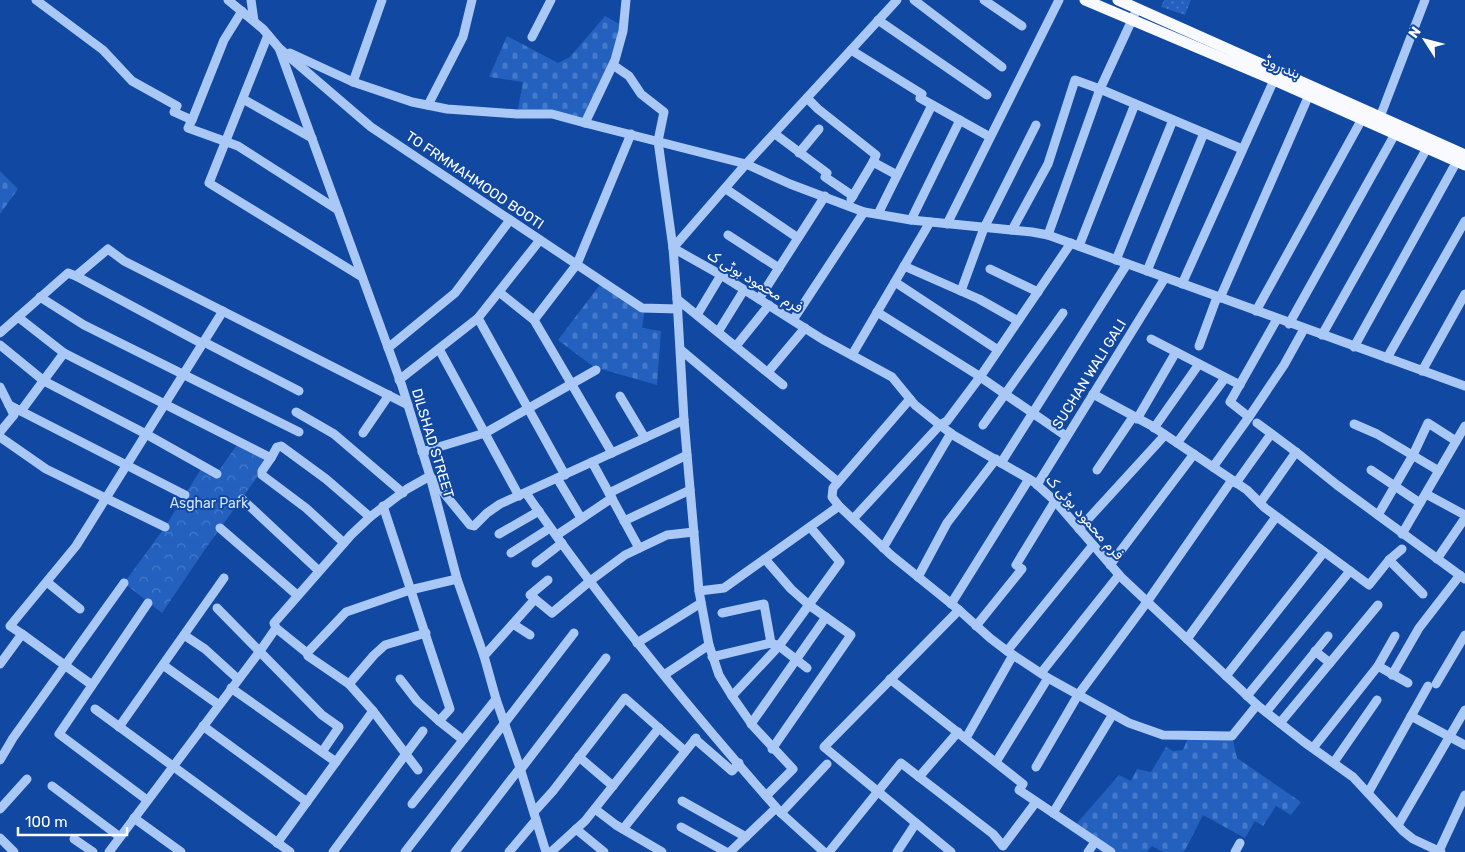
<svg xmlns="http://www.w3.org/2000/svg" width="1465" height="852" font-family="Rubik,'Noto Sans Arabic',sans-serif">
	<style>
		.grass { fill: url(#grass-dots) }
		.cemetery { fill: url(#cemetery-stones) }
		.park { fill: url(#park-crowns) }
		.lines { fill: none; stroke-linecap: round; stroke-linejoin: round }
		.minor { stroke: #aac8f5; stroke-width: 9 }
		.major { stroke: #f8faff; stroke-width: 11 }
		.labels { text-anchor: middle; stroke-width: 4; stroke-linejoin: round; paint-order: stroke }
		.street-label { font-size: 14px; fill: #fff; stroke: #1148a1 }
		.park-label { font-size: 14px; fill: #d3e4fe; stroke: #1148a1 }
	</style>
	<defs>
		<pattern id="grass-dots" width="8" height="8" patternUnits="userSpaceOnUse" patternTransform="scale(1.25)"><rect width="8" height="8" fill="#2461bf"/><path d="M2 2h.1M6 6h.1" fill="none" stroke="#4579c9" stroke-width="1.8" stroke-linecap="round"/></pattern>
		<pattern id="cemetery-stones" width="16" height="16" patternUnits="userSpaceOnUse" patternTransform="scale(1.25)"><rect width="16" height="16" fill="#2461bf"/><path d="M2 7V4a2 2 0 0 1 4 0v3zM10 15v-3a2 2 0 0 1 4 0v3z" fill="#4579c9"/></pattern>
		<pattern id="park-crowns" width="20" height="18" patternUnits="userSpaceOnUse" patternTransform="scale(1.25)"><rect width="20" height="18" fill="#2461bf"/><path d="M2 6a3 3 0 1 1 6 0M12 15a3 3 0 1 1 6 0" fill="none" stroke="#4579c9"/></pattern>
	</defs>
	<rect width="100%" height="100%" fill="#1148a1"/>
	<path class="grass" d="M1164 0H1191L1185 15 1161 7Z"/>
	<g class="cemetery">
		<path d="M605 16 623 26V31L585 123 552 114H517L523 82 489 77 507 36 558 63 570 57Z"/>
		<path d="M0 171 18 189 0 214Z"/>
		<path d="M602 282 645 308 642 328 661 331 657 385 594 367 558 340Z"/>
		<path d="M1189 735 1232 736 1237 758 1301 802 1291 815 1276 806 1263 826 1255 821 1245 838 1203 815 1184 852H1163L1152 846 1147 852H1110L1071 830 1119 775 1131 781 1137 769 1151 772 1166 747 1173 751 1183 750Z"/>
	</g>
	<path class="park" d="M239 442 271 458 206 548 162 613 124 583 165 527 201 469 215 476Z"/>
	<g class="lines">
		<g class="minor">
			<path d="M36 0 103 50 132 81 177 106 174 112 192 120 224 40 242 11"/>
			<path d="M228 0 263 29 279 48 371 127 642 308 678 309"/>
			<path d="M251 0 254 21"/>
			<path d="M626 0 623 31 615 60 585 123 746 164 790 184 864 212 911 220 1032 232 1048 235 1465 386"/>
			<path d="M914 0 1002 67"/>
			<path d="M984 0 1022 26"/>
			<path d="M878 20 987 95"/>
			<path d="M268 35 209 183 362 277"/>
			<path d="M532 37 551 0"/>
			<path d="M279 48 402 386 430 476 457 579 484 656 496 699 520 768 546 852"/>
			<path d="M851 50 922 94 920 98 990 137"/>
			<path d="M290 53 353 82 412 102 447 109 517 114H552L585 123"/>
			<path d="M613 65 629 76 641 94 664 112 658 141 673 248 677 299 684 420 699 591 709 645 719 675 732 696 753 726 793 769 766 796 781 813 824 852"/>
			<path d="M353 82 382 0"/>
			<path d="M807 98 818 109 876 155 873 162"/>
			<path d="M243 99 312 138"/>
			<path d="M428 105 463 37 472 0"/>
			<path d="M1380 117 1425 0"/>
			<path d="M192 120 188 128 238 146 338 210"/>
			<path d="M775 134 827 173 825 177 853 196"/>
			<path d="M799 153 819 129"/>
			<path d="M726 189 798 238"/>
			<path d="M851 199 873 162 897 175"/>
			<path d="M878 214 932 105"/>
			<path d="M911 220 960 120"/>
			<path d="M947 224 1059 0"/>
			<path d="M1012 230 1048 164 1075 80 1100 89 1242 149"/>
			<path d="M728 235 779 268"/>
			<path d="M1048 235 1100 89 1137 9"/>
			<path d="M1079 246 1135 104"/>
			<path d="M673 248 721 275 822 339 892 377 915 405 940 425 953 435 1034 482 1055 501 1121 577 1257 705 1304 742 1353 777 1403 831 1413 839 1441 852"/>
			<path d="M673 248 746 164 897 0"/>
			<path d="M1116 260 1173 120"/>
			<path d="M904 266 979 299 1018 321"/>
			<path d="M990 269 1038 292"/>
			<path d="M1147 271 1204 133"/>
			<path d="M76 276 199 342H204L299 391"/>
			<path d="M895 282 998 350"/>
			<path d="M1182 284 1274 80"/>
			<path d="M961 291 984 228 1036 125"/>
			<path d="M499 292 534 320 612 453"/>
			<path d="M40 297 84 325 299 432"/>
			<path d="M1220 298 1309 95"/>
			<path d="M677 299 783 385"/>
			<path d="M759 299 825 196"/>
			<path d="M1256 311 1362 119"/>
			<path d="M877 312 976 374 1066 436"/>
			<path d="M697 315 721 275"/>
			<path d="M18 317 64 353 21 411"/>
			<path d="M478 318 565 475"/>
			<path d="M1277 319 1230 402 1249 417 1284 365 1304 329"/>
			<path d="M534 320 577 264 631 134"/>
			<path d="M793 320 864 212"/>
			<path d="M1289 324 1395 134"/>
			<path d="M718 332 744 290"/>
			<path d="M0 333 68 273 76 276 108 249 124 261 408 405"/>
			<path d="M1322 335 1427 148"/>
			<path d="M1151 339 1240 385"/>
			<path d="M0 345 44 381 146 434 217 474"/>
			<path d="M736 346 769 305"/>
			<path d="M1199 346 1217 297"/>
			<path d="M1354 347 1457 161"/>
			<path d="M388 348 455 293 510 220"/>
			<path d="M439 349 519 496"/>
			<path d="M681 350 838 482"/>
			<path d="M64 353 271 458 262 471V475L306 508 344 543"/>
			<path d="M852 355 930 222"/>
			<path d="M1387 358 1465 221"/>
			<path d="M1422 371 1465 294"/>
			<path d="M768 372 805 328"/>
			<path d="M399 380 478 318 540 240"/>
			<path d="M0 387 14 415 0 432"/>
			<path d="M1093 394 1152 426 1247 490 1265 508 1369 585 1389 560 1402 549"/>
			<path d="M620 396 645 438"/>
			<path d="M910 399 833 488 832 497 839 506 891 555 959 610 990 638 1007 651 1048 678 1129 723 1163 735 1232 736 1257 705"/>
			<path d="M9 405 185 495"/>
			<path d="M296 412 334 434 403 493"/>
			<path d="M1137 419 1176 352"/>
			<path d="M1257 423 1296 452 1337 485 1465 579"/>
			<path d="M1354 424 1377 434 1439 471"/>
			<path d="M983 425 1063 313"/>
			<path d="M1154 428 1199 364"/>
			<path d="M363 433 389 395"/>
			<path d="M0 437 46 469 165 527"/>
			<path d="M1177 443 1225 378"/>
			<path d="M422 452 485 433 596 370"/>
			<path d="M271 458 277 447 281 446 326 479 370 517"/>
			<path d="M592 462 639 548"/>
			<path d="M1001 463 1127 264"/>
			<path d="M1213 467 1249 417"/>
			<path d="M1097 470 1133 417"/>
			<path d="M1371 470 1420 503"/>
			<path d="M557 478 581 518"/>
			<path d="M1236 483 1271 434"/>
			<path d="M1037 485 1165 278"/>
			<path d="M526 493C599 599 681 699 766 796"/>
			<path d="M609 493 687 455"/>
			<path d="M1426 494 1465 515"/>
			<path d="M242 499 319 571"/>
			<path d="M1260 503 1296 452"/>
			<path d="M383 506 450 709 439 721 463 740"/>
			<path d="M1378 515 1413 455 1428 423 1456 441"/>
			<path d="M853 519 940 425 947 421 980 377 1071 243"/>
			<path d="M624 521 690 490"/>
			<path d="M220 528 297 595"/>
			<path d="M1079 529 1165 435"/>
			<path d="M499 534 539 511"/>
			<path d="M1402 534 1465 426"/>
			<path d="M557 535 612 498"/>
			<path d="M883 548 951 433"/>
			<path d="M511 553 550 528"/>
			<path d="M765 559 791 589 809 605 851 635 772 749"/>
			<path d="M1437 559 1465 518"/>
			<path d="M1389 560 1423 594"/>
			<path d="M536 563 562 543"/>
			<path d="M1110 565 1194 454"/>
			<path d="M918 577 947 523 996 459"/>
			<path d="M47 582 80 609"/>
			<path d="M699 591 724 588 839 506"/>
			<path d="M535 599 530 595 548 580"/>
			<path d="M951 604 1029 479"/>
			<path d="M217 608 322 715 339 727 322 752"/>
			<path d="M722 613 764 604 771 643"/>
			<path d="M513 624 530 635"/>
			<path d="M976 626 1022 569 1016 565 1055 501"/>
			<path d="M276 628 307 653 308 656 349 684 373 711 418 770"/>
			<path d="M22 634 92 685"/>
			<path d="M184 635 205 649 238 679"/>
			<path d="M1187 639 1276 517"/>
			<path d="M637 643 701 603"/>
			<path d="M1007 651 1093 545"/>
			<path d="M1315 651 1330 663"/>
			<path d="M307 653 346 612 410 590 457 579"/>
			<path d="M484 656 535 599 552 613 590 581 625 555 667 535 694 532"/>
			<path d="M712 657 771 643 779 646 807 668"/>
			<path d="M0 664 22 634 10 626 76 546 223 311"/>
			<path d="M163 665 219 705"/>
			<path d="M1378 666 1408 683"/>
			<path d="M1041 673 1119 575"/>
			<path d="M664 675 709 645"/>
			<path d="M1392 675 1419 628 1460 575"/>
			<path d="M1226 676 1324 552"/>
			<path d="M400 679 417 701 439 721"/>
			<path d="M890 679 1023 784 1019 790 1111 852"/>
			<path d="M349 684 374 655 385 645 426 633"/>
			<path d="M1436 684 1465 635"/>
			<path d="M231 688 336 762"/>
			<path d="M732 696 779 646 840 562 810 527"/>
			<path d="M1247 696 1350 571"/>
			<path d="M95 709 290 852"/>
			<path d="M1266 712 1328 636"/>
			<path d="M1411 716 1465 745"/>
			<path d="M1280 723 1378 605"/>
			<path d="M751 724 826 617"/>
			<path d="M203 726 307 802"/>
			<path d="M119 727 224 578"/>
			<path d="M966 738 1013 655"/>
			<path d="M695 739 732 771 739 763"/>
			<path d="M1313 748 1378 666 1395 636"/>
			<path d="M579 757 613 786"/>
			<path d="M0 760 13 738 124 583"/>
			<path d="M996 762 1048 678"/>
			<path d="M1334 762 1377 700"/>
			<path d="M1036 767 1078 695 1147 602 1232 480"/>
			<path d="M521 769 606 658"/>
			<path d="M919 777 958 732"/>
			<path d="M52 786 120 837"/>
			<path d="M1368 793 1428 686"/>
			<path d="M147 800 59 734 148 603"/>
			<path d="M682 801 746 837"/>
			<path d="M412 804 496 699"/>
			<path d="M0 809 27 779"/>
			<path d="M595 809 616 825 662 852"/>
			<path d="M534 812 553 791 625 698 685 751"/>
			<path d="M781 813 827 764"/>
			<path d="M1053 813 1113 714"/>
			<path d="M134 818 181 852"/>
			<path d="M1398 825 1465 710"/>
			<path d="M681 827 726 852"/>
			<path d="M576 829 604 852"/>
			<path d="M623 829 696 738"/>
			<path d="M0 838 14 852"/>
			<path d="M74 839 93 852"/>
			<path d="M277 843 373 711"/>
			<path d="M1439 851 1465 795"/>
			<path d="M109 852 260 651 276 628 274 623 351 535 370 517 407 489 430 476 470 525 474 526 487 513 500 504 684 420"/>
			<path d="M333 852 423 731"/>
			<path d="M405 852 574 633"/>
			<path d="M455 852 520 768"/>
			<path d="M509 852 536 820"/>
			<path d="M551 852 585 821 659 728"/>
			<path d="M730 852 776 808"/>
			<path d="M829 852 901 763 993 834 1003 846 1036 802"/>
			<path d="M897 852 916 823"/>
			<path d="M951 852 824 747 959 610"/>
			<path d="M1088 852 1095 842"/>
			<path d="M1235 852 1240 843"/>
		</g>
		<g class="major">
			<path d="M1085 0 1274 80 1465 165"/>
			<path d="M1118 0 1465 155"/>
		</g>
	</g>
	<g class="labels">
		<g class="street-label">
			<text transform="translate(1282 67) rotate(23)" y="5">بند روڈ</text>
			<text transform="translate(475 180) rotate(34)" y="5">TO FRMMAHMOOD BOOTI</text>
			<text transform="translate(755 281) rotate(31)" y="5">فرم محمود بوٹی ک</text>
			<text transform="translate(1089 374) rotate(-58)" y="5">SUCHAN WALI GALI</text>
			<text transform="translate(433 443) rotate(73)" y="5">DILSHAD STREET</text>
			<text transform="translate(1085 517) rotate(48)" y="5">فرم محمود بوٹی ک</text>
		</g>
		<g class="park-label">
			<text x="209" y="508">Asghar Park</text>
		</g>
	</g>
	<g transform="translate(1425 40) rotate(306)" stroke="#1148a1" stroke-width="4" paint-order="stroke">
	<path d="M0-4L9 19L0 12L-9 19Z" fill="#ffffff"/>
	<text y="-8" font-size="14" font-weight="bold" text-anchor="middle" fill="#ffffff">N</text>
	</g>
	<path d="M18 827v8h109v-8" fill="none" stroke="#ffffff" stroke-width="2.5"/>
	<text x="25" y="827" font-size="15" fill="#ffffff" stroke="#1148a1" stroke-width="4" paint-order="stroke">100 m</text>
</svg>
